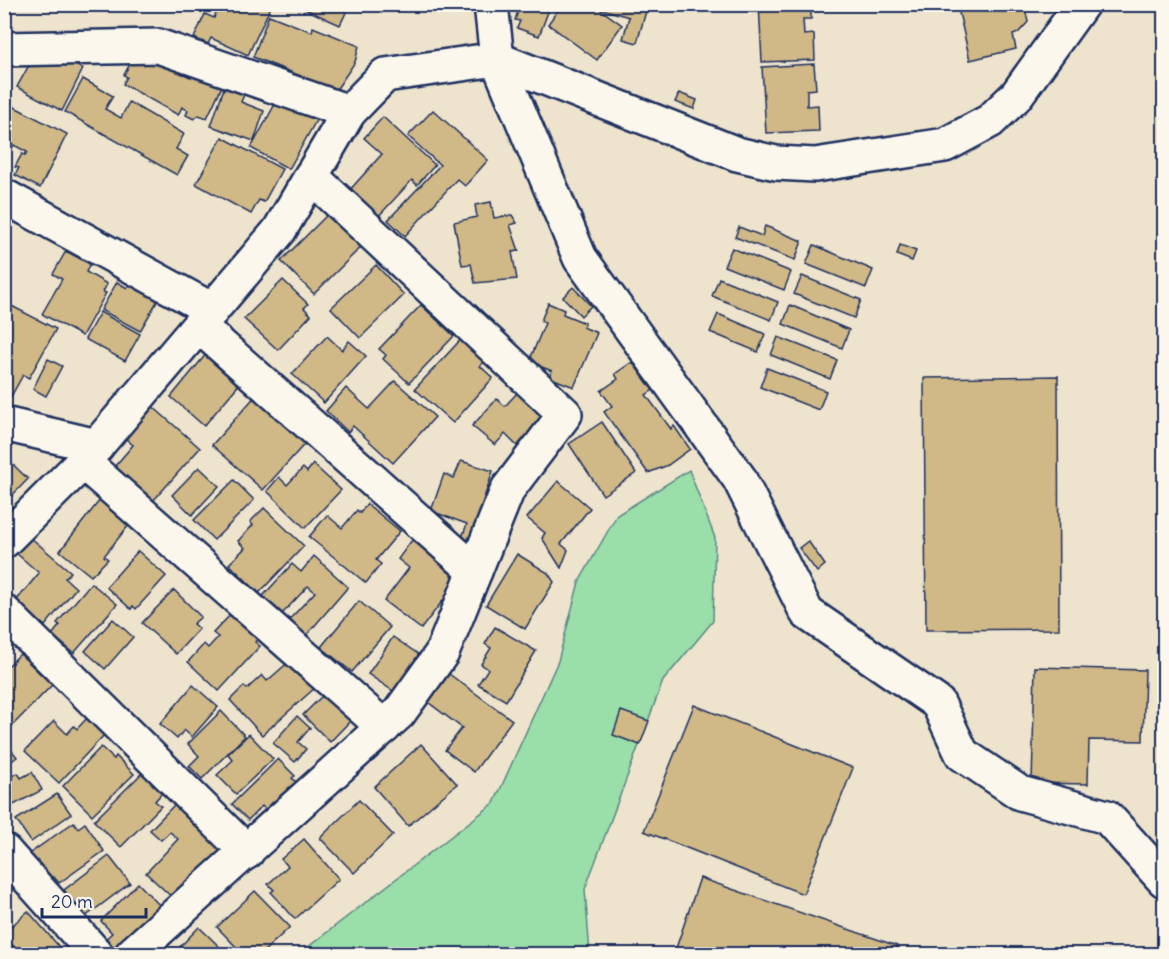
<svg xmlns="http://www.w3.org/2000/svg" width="1169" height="959" font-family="Delius,sans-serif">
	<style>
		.green { fill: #9adea9; stroke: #5a8684; stroke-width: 1.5 }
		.building { fill: #d0b887; stroke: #1b2f5e; stroke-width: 1.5 }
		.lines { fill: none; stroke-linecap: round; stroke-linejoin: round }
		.minor-casing { stroke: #1b2f5e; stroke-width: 38 }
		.minor { stroke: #fbf7ec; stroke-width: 33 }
	</style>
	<rect width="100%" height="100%" fill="#eee4ce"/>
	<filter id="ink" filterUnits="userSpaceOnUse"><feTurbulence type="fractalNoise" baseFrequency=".0167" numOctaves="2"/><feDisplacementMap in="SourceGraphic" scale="12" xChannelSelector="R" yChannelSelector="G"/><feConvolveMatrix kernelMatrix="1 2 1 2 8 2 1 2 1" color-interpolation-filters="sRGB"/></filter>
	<g filter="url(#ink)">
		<path class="green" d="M689 470 715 538 713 621 663 681 585 889 590 954H299L494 803 558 661 579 582 617 515Z"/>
		<g class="building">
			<path d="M220 4H272L248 55 211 38 208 44 194 38 205 14 214 18Z"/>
			<path d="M294 4H350L340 25Z"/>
			<path d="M518 4H551L539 36 517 28 520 21 515 20 520 5Z"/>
			<path d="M562 4H593L622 25 597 60 548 24Z"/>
			<path d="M604 4H648L637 43 623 39 629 17 602 9Z"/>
			<path d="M759 4H811V19H803L804 35 814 34 815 60 762 62Z"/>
			<path d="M957 4H1024L1028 22 1018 33 1013 35 1016 49 970 60Z"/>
			<path d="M269 15 312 32 313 27 359 46 355 62 336 90 253 57Z"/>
			<path d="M55 55 83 69 62 111 17 87 33 58Z"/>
			<path d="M151 55 190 77 192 71 219 82 222 86 207 118 199 115 194 119 186 115 188 110 182 107 178 115 123 84 127 77 124 75 133 58Z"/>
			<path d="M814 64 816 89 807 90V106L818 105 819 131 766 133 762 67Z"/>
			<path d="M83 79 113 96 105 109 121 118 129 102 184 134 176 149 188 156 177 175 65 112Z"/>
			<path d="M225 85 245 92 241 102 264 111 254 141 211 126Z"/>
			<path d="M679 93 697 100 694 109 675 102Z"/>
			<path d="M280 95 318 117 289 169 251 148Z"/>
			<path d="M5 102 67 134 40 188 15 175 19 168 15 167 22 154 25 155 27 152 14 145 12 148 4 144Z"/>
			<path d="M433 110 488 160 465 186 457 179 405 236 388 220 440 165 408 136Z"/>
			<path d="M383 117 435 165 417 185 412 180 376 219 348 192 382 154 364 138Z"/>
			<path d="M222 137 282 169 264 202 259 200 251 214 196 184Z"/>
			<path d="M491 202 494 218 512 215 517 223 510 225 519 251 512 252 517 279 475 283 471 264 462 265 454 222 477 217 475 205Z"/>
			<path d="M330 212 363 245 314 294 281 261Z"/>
			<path d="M765 226 802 241 795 260 735 237 739 227 762 236Z"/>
			<path d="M814 245 873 270 866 288 806 264Z"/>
			<path d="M900 245 916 251 912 261 897 255Z"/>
			<path d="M732 248 791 272 784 290 724 266Z"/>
			<path d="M66 251 90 264 86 272 107 284 103 292 106 293 82 336 42 314 62 279 53 274Z"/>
			<path d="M376 265 404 295 360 338 331 308Z"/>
			<path d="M802 276 861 300 854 318 794 294Z"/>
			<path d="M719 278 778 302 771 320 712 296Z"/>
			<path d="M283 280 308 304 304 308 311 315 278 350 244 319Z"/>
			<path d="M117 282 127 288 129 284 158 300 140 331 101 310Z"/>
			<path d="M573 287 591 306 581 316 563 297Z"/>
			<path d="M4 302 56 329 29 378 23 375 4 409Z"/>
			<path d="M548 303 564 310 563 314 585 323 583 327 597 333 574 387 549 377 552 371 529 362 545 323 541 321Z"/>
			<path d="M421 305 454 336 409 383 383 359 386 355 379 349Z"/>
			<path d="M790 305 849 330 842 348 783 324Z"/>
			<path d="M100 312 140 334 125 361 85 339Z"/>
			<path d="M718 314 765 334 758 352 710 332Z"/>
			<path d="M465 335 489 357 480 366 493 378 453 423 415 389Z"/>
			<path d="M327 336 342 350 349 341 366 356 324 403 292 374Z"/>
			<path d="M778 337 837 360 830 379 771 355Z"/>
			<path d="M207 353 241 382 204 426 171 397Z"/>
			<path d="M48 359 62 366 46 396 33 389Z"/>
			<path d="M632 362 653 390 646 395 671 429 674 426 690 449 668 465 648 473 604 412 612 406 601 391 618 379 615 374Z"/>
			<path d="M767 368 826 391 819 410 760 387Z"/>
			<path d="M1058 376 1059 629 926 630 924 378Z"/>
			<path d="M395 381 435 417 393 463 353 426 348 432 326 411 346 388 369 409Z"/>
			<path d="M519 391 545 415 517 446 505 434 495 445 472 426 497 399 505 406Z"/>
			<path d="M258 393 309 439 263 490 212 445Z"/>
			<path d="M152 406 200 448 153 501 115 466 133 445 124 437Z"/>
			<path d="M602 422 636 473 603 495 569 444Z"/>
			<path d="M4 456 28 479 4 504Z"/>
			<path d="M461 461 493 471 469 543 461 540 467 524 431 511 444 474 454 478Z"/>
			<path d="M313 464 341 490 305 528 267 491 279 477 287 485 303 468 307 472Z"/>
			<path d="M199 467 219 486 192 515 172 495Z"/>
			<path d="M234 480 254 500 214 540 194 520Z"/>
			<path d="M558 481 590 508 561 544 568 550 561 568 542 538 545 533 527 518Z"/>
			<path d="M103 496 133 520 104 556 108 559 91 576 60 551Z"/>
			<path d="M367 504 400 531 376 560 381 564 366 583 309 537 327 515 342 528 357 510 360 513Z"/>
			<path d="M264 508 304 546 259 593 229 564 245 548 238 541 253 525 250 522Z"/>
			<path d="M30 537 71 572 65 578 76 588 45 626 16 601 39 573 16 553Z"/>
			<path d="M412 540 461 577 421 629 384 601 409 568 398 559Z"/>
			<path d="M808 541 825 565 817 572 799 548Z"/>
			<path d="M138 551 166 576 136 609 133 606 131 609 106 587Z"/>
			<path d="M517 554 548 573 554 582 525 629 486 605Z"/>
			<path d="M314 556 348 587 305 637 288 621 315 592 308 586 282 614 263 596 292 564 301 572Z"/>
			<path d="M91 583 117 604 74 653 52 635 60 625 57 623Z"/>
			<path d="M174 590 201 617 193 624 199 629 176 654 142 623Z"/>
			<path d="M359 601 390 627 352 672 321 647Z"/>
			<path d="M233 612 260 636 255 642 260 646 219 691 188 662 204 644 208 648 218 637 213 633Z"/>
			<path d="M113 619 133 637 105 669 85 651Z"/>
			<path d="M495 627 536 651 506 701 478 684 488 669 481 664 491 648 485 644Z"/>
			<path d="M393 637 421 656 396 693 368 674Z"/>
			<path d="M20 654 52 685 11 727 4 721V670Z"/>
			<path d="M291 660 316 687 262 735 230 700 244 686 247 689 262 675 267 681Z"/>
			<path d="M1035 667 1145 670 1143 741 1089 740 1088 784 1032 783Z"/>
			<path d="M449 674 512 720 474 772 445 750 462 728 428 702Z"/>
			<path d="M193 685 218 707 192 737 184 730 177 739 160 724Z"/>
			<path d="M327 691 353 718 330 742 303 715Z"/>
			<path d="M694 705 853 768 803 894 644 831Z"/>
			<path d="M221 711 245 736 202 779 189 766 199 756 188 744Z"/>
			<path d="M621 711 649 721 640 745 613 735Z"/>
			<path d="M297 716 310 728 298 742 306 749 295 762 273 743Z"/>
			<path d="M88 717 105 734 59 783 25 751 54 721 67 734 74 726 77 729Z"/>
			<path d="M249 734 273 759 236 794 217 775 233 760 228 754Z"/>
			<path d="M4 741 17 757 4 767Z"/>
			<path d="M421 744 457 784 408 826 374 787Z"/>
			<path d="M101 747 114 759 116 756 134 774 92 815 63 786Z"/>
			<path d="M278 759 295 776 292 778 298 784 268 812 262 806 248 820 232 804Z"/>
			<path d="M32 772 42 790 4 810V780L18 773 21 778Z"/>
			<path d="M143 772 163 792 155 801 161 806 121 847 94 821Z"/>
			<path d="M57 794 71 814 31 842 16 820Z"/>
			<path d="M359 800 393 835 354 873 320 838Z"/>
			<path d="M175 804 225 852 177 902 146 873 178 839 170 832 161 840 150 830Z"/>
			<path d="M74 822 78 828 85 823 104 851 59 883 54 877 48 881 29 854Z"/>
			<path d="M304 839 339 879 295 919 271 892 274 890 268 884 288 866 281 859Z"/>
			<path d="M109 856 130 883 85 917 64 890Z"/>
			<path d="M700 878 897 946 894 954H674Z"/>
			<path d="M138 883 162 908 113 954 101 943 112 933 101 921Z"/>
			<path d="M255 891 290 927 261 954H243L217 927Z"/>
			<path d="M28 911 63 951 58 954H21L4 936V933Z"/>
			<path d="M199 927 227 954H181L177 950Z"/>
		</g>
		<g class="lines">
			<g class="minor-casing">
				<g id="minor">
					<path d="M491 4 497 59 580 258 739 478 807 613 938 703 962 754 1020 793 1107 817 1164 880"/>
					<path d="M4 49 158 46 349 112"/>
					<path d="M4 196 212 310"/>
					<path d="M199 326 475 571"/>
					<path d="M4 424 97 446"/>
					<path d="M83 462 384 727"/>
					<path d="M4 541 83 462 279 231 349 112 385 75 497 59 737 154 776 163 815 165 945 145 990 121 1016 96 1082 4"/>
					<path d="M4 612 247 852"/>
					<path d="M4 851 96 954"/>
					<path d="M132 954 399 713 442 653 508 489 565 414 311 176"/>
				</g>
			</g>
			<use href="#minor" class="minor"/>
		</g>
	</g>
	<rect width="1169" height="959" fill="none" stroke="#fbf7ec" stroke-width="24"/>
	<rect x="12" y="12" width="1145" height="935" fill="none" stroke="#1b2f5e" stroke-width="2" filter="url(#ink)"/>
	<path d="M42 908v9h104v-9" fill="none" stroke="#1b2f5e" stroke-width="3"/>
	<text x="51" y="908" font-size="18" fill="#1b2f5e" stroke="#fbf7ec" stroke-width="4.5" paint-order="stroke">20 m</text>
</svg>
